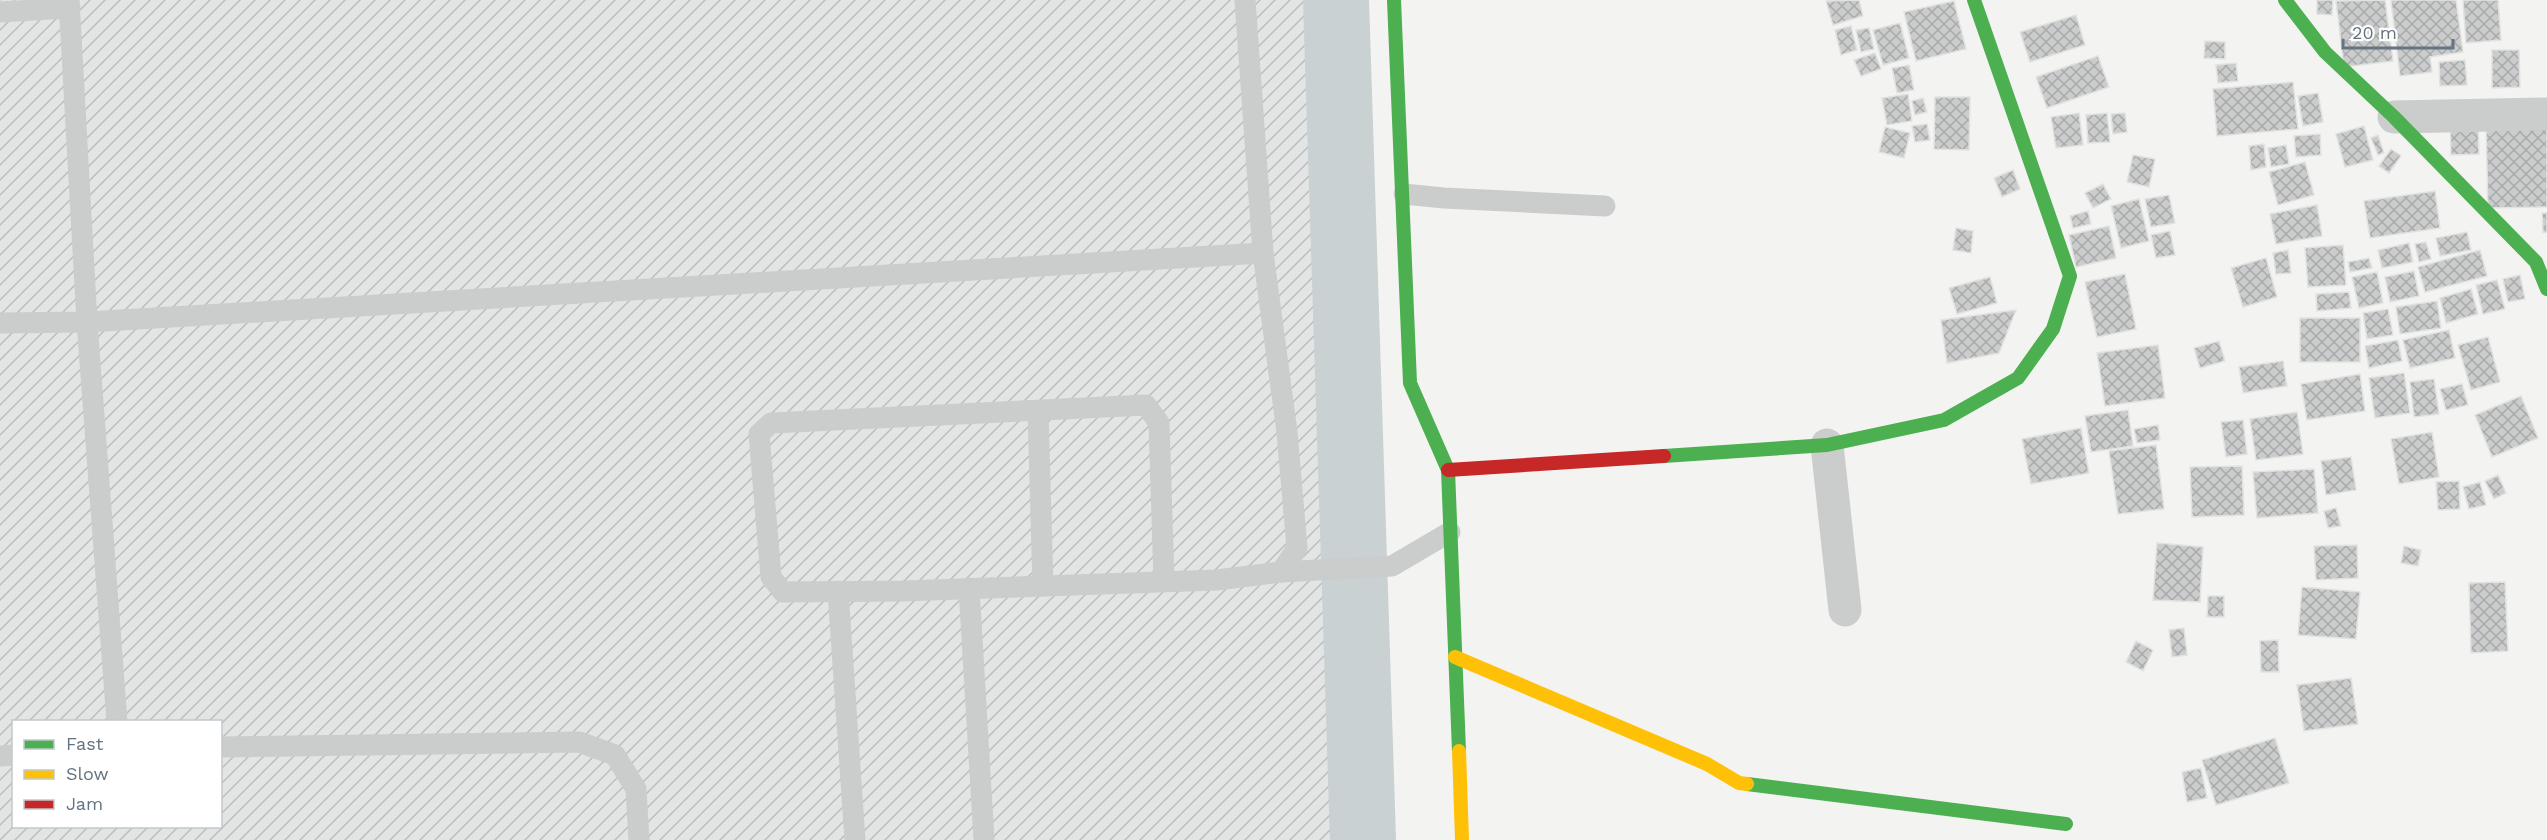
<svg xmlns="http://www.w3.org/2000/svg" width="2547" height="840" font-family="'Work Sans',sans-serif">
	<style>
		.industrial { fill: url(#industrial-furrows); fill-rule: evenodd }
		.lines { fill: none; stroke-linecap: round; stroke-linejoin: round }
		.river { stroke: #c9d1d3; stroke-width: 66 }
		.building { fill: url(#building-cross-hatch); stroke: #e2e2e1; stroke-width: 1.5 }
		.lane { stroke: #cbcccc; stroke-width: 21 }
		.street { stroke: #cbcccc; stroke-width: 33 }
		.fast { stroke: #4caf50; stroke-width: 14 }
		.slow { stroke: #ffc107; stroke-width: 14 }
		.jam { stroke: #c62828; stroke-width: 14 }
	</style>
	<defs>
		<pattern id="industrial-furrows" width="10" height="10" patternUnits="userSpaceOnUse" patternTransform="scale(1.5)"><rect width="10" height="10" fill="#e3e4e4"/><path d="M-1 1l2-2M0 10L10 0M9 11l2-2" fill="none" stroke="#bcbdbe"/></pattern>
		<pattern id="building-cross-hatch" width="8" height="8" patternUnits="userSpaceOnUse" patternTransform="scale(1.5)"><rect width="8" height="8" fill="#cbcccc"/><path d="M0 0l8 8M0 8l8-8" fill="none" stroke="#a8aaab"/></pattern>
	</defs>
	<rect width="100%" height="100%" fill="#f3f3f1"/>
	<path class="industrial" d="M0 0H1308L1371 840H0ZM14 722H220V826H14Z"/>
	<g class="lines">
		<path class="river" d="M1336 0 1363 840"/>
	</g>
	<g class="building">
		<path d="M1859 0 1863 16 1833 25 1826 1Z"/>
		<path d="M2317 0H2333L2332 15 2317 14Z"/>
		<path d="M2385 0 2393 61 2344 67 2336 1Z"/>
		<path d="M2391 0H2456L2463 52 2430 57 2432 72 2400 76Z"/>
		<path d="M2463 0H2498L2501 40 2466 43Z"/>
		<path d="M1954 1 1966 49 1916 61 1904 12Z"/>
		<path d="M2076 15 2085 45 2030 62 2020 32Z"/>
		<path d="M1900 23 1909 58 1883 65 1873 30Z"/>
		<path d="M1851 26 1857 50 1841 55 1835 30Z"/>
		<path d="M1869 28 1874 49 1861 52 1856 30Z"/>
		<path d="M2205 41 2225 42V59L2204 58Z"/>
		<path d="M2492 50H2519L2520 87 2492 88Z"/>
		<path d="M1875 53 1881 69 1861 76 1854 60Z"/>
		<path d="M2098 56 2109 87 2047 108 2036 77Z"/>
		<path d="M2465 60 2467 85 2440 86 2439 62Z"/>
		<path d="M2236 63 2238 81 2218 83 2216 65Z"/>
		<path d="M1909 65 1914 90 1897 93 1892 68Z"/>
		<path d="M2293 82 2298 129 2217 136 2213 89Z"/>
		<path d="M2318 93 2323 122 2303 126 2298 96Z"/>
		<path d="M1908 94 1912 121 1887 125 1882 98Z"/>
		<path d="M1935 97H1970L1969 150 1934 149Z"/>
		<path d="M1923 98 1927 112 1915 115 1912 101Z"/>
		<path d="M2079 113 2083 145 2056 148 2051 117Z"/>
		<path d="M2107 113 2110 142 2088 143 2086 115Z"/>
		<path d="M2125 113 2127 132 2113 134 2111 114Z"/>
		<path d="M2450 119H2478L2479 154 2451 155Z"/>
		<path d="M1927 124 1930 140 1915 142 1912 126Z"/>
		<path d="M2547 125V207L2488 208 2486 126Z"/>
		<path d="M2364 126 2373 160 2345 167 2336 134Z"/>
		<path d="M1885 127 1910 133 1904 158 1879 152Z"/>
		<path d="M2320 134 2321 155 2296 157 2294 136Z"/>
		<path d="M2378 135 2384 153 2378 155 2371 138Z"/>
		<path d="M2264 144 2266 167 2251 170 2249 146Z"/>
		<path d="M2286 145 2289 164 2271 167 2268 148Z"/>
		<path d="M2391 149 2401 156 2389 173 2379 166Z"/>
		<path d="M2133 155 2155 159 2149 187 2127 182Z"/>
		<path d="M2305 162 2314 195 2278 205 2269 172Z"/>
		<path d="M2013 170 2020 189 2002 197 1994 178Z"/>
		<path d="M2103 184 2111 199 2093 208 2085 193Z"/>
		<path d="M2435 191 2440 228 2370 238 2364 201Z"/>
		<path d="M2169 195 2175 223 2151 227 2145 199Z"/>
		<path d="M2139 199 2149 241 2121 248 2111 206Z"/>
		<path d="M2317 205 2322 236 2276 244 2270 214Z"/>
		<path d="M2088 211 2091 224 2073 228 2070 216Z"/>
		<path d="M2542 213H2547V232L2543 233Z"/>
		<path d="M2109 226 2116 258 2076 267 2069 235Z"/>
		<path d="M1956 228 1973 231 1971 253 1953 250Z"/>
		<path d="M2170 231 2175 255 2156 258 2151 235Z"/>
		<path d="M2467 232 2471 250 2440 256 2436 238Z"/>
		<path d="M2426 242 2431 259 2419 262 2415 244Z"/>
		<path d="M2409 243 2413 262 2382 268 2378 250Z"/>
		<path d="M2343 245 2346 285 2308 287 2305 248Z"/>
		<path d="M2288 250 2291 273 2276 274 2273 253Z"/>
		<path d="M2480 250 2487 276 2425 292 2418 267Z"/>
		<path d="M2266 258 2277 297 2243 307 2231 268Z"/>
		<path d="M2369 258 2372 268 2350 272 2348 262Z"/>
		<path d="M2414 271 2419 296 2390 302 2385 277Z"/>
		<path d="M2377 272 2383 303 2359 308 2352 277Z"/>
		<path d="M2125 274 2136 329 2097 337 2085 282Z"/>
		<path d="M2520 275 2525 299 2508 302 2503 279Z"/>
		<path d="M1990 277 1997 303 1957 314 1949 288Z"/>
		<path d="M2497 280 2505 309 2483 314 2476 285Z"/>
		<path d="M2471 289 2478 314 2446 323 2440 298Z"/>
		<path d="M2349 292 2351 308 2317 311 2316 294Z"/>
		<path d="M2437 301 2441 328 2400 334 2396 307Z"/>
		<path d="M2388 309 2393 335 2367 339 2363 313Z"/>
		<path d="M2016 310 1999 353 1947 363 1941 320Z"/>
		<rect x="2300" y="318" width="60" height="44"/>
		<path d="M2449 330 2455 358 2410 368 2403 340Z"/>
		<path d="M2488 337 2500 382 2471 390 2458 345Z"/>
		<path d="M2398 340 2402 361 2369 368 2365 346Z"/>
		<path d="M2219 341 2225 361 2200 368 2194 348Z"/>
		<path d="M2158 345 2165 398 2105 406 2097 353Z"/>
		<path d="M2283 361 2287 386 2243 393 2239 367Z"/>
		<path d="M2404 373 2410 413 2375 418 2369 378Z"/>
		<path d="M2360 374 2365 411 2307 420 2301 384Z"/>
		<path d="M2434 379 2439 414 2414 417 2410 382Z"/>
		<path d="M2462 384 2468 405 2446 410 2440 389Z"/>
		<path d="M2521 396 2538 438 2492 457 2475 415Z"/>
		<path d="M2128 410 2133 446 2091 452 2085 416Z"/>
		<path d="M2297 412 2303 454 2256 460 2250 419Z"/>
		<path d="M2243 420 2247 454 2226 457 2221 422Z"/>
		<path d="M2158 425 2160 440 2137 443 2134 429Z"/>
		<path d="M2081 428 2089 473 2031 484 2022 439Z"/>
		<path d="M2432 432 2439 477 2399 484 2391 439Z"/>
		<path d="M2156 445 2164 509 2118 514 2109 451Z"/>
		<path d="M2351 457 2356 490 2326 495 2321 461Z"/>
		<path d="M2242 466 2244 515 2192 517 2190 467Z"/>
		<path d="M2314 469 2318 513 2257 518 2253 472Z"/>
		<path d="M2498 475 2506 493 2494 499 2485 481Z"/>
		<path d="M2459 481 2460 509 2438 510 2436 482Z"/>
		<path d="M2480 482 2486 505 2469 509 2463 487Z"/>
		<path d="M2336 508 2341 526 2328 528 2324 511Z"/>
		<path d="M2157 543 2203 547 2200 602 2153 600Z"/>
		<path d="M2357 545 2358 578 2316 580 2314 546Z"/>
		<path d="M2404 546 2421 550 2418 566 2401 563Z"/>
		<path d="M2505 582 2508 651 2471 653 2469 583Z"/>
		<path d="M2302 587 2360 592 2356 639 2298 635Z"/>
		<path d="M2208 596H2224V617H2207Z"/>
		<path d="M2184 628 2187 655 2172 657 2169 630Z"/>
		<path d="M2278 640 2279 672H2261L2260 641Z"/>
		<path d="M2136 641 2153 650 2143 671 2126 662Z"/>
		<path d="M2351 678 2358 724 2304 731 2297 685Z"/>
		<path d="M2275 738 2289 783 2216 805 2202 760Z"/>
		<path d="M2201 768 2207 798 2187 802 2182 772Z"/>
	</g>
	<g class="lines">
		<g class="lane">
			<path d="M69 0 87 322 117 722"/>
			<path d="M0 12 70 8"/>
			<path d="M1404 194 1444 198 1605 206"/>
			<path d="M0 323 87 322 1263 253"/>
			<path d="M1038 411 1043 586"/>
			<path d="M1281 572 1392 566 1450 532"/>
			<path d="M1164 581 1159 423 1146 405 771 423 759 434 771 577 783 592 902 591 1217 580 1281 572 1297 548 1287 432 1263 253 1245 0"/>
			<path d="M969 588 984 840"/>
			<path d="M838 591 855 840"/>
			<path d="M220 747 579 742 615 755 636 789 639 840"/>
			<path d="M0 756 14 755"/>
		</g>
		<g class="street">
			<path d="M2394 117 2547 114"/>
			<path d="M1827 445 1845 610"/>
		</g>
		<g class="fast">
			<path d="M1394 0 1410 383 1448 470 1459 751"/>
			<path d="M2285 0 2325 52 2394 117 2536 262 2547 289"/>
			<path d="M1664 456 1827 445 1944 420 2018 378 2053 329 2070 276 1974 0"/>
			<path d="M1747 784 2066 824"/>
		</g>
		<g class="slow">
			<path d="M1455 657 1707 764 1739 783 1747 784"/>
			<path d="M1459 751 1462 840"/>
		</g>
		<path class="jam" d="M1448 470 1664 456"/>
	</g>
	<rect x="12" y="720" width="210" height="108" fill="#ffffff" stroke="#c1c7cc" stroke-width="1.5"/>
	<rect x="24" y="740" width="30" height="9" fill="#4caf50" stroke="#c1c7cc" stroke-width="1.5"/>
	<text x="66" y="750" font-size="18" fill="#647480">Fast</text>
	<rect x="24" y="770" width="30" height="9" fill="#ffc107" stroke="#c1c7cc" stroke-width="1.5"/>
	<text x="66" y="780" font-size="18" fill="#647480">Slow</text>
	<rect x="24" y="800" width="30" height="9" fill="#c62828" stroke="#c1c7cc" stroke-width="1.5"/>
	<text x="66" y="810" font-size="18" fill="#647480">Jam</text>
	<path d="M2343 39v9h110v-9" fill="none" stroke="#647480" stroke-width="3"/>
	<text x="2352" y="39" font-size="18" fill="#647480" stroke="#ffffff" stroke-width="4.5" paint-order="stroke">20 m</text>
</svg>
